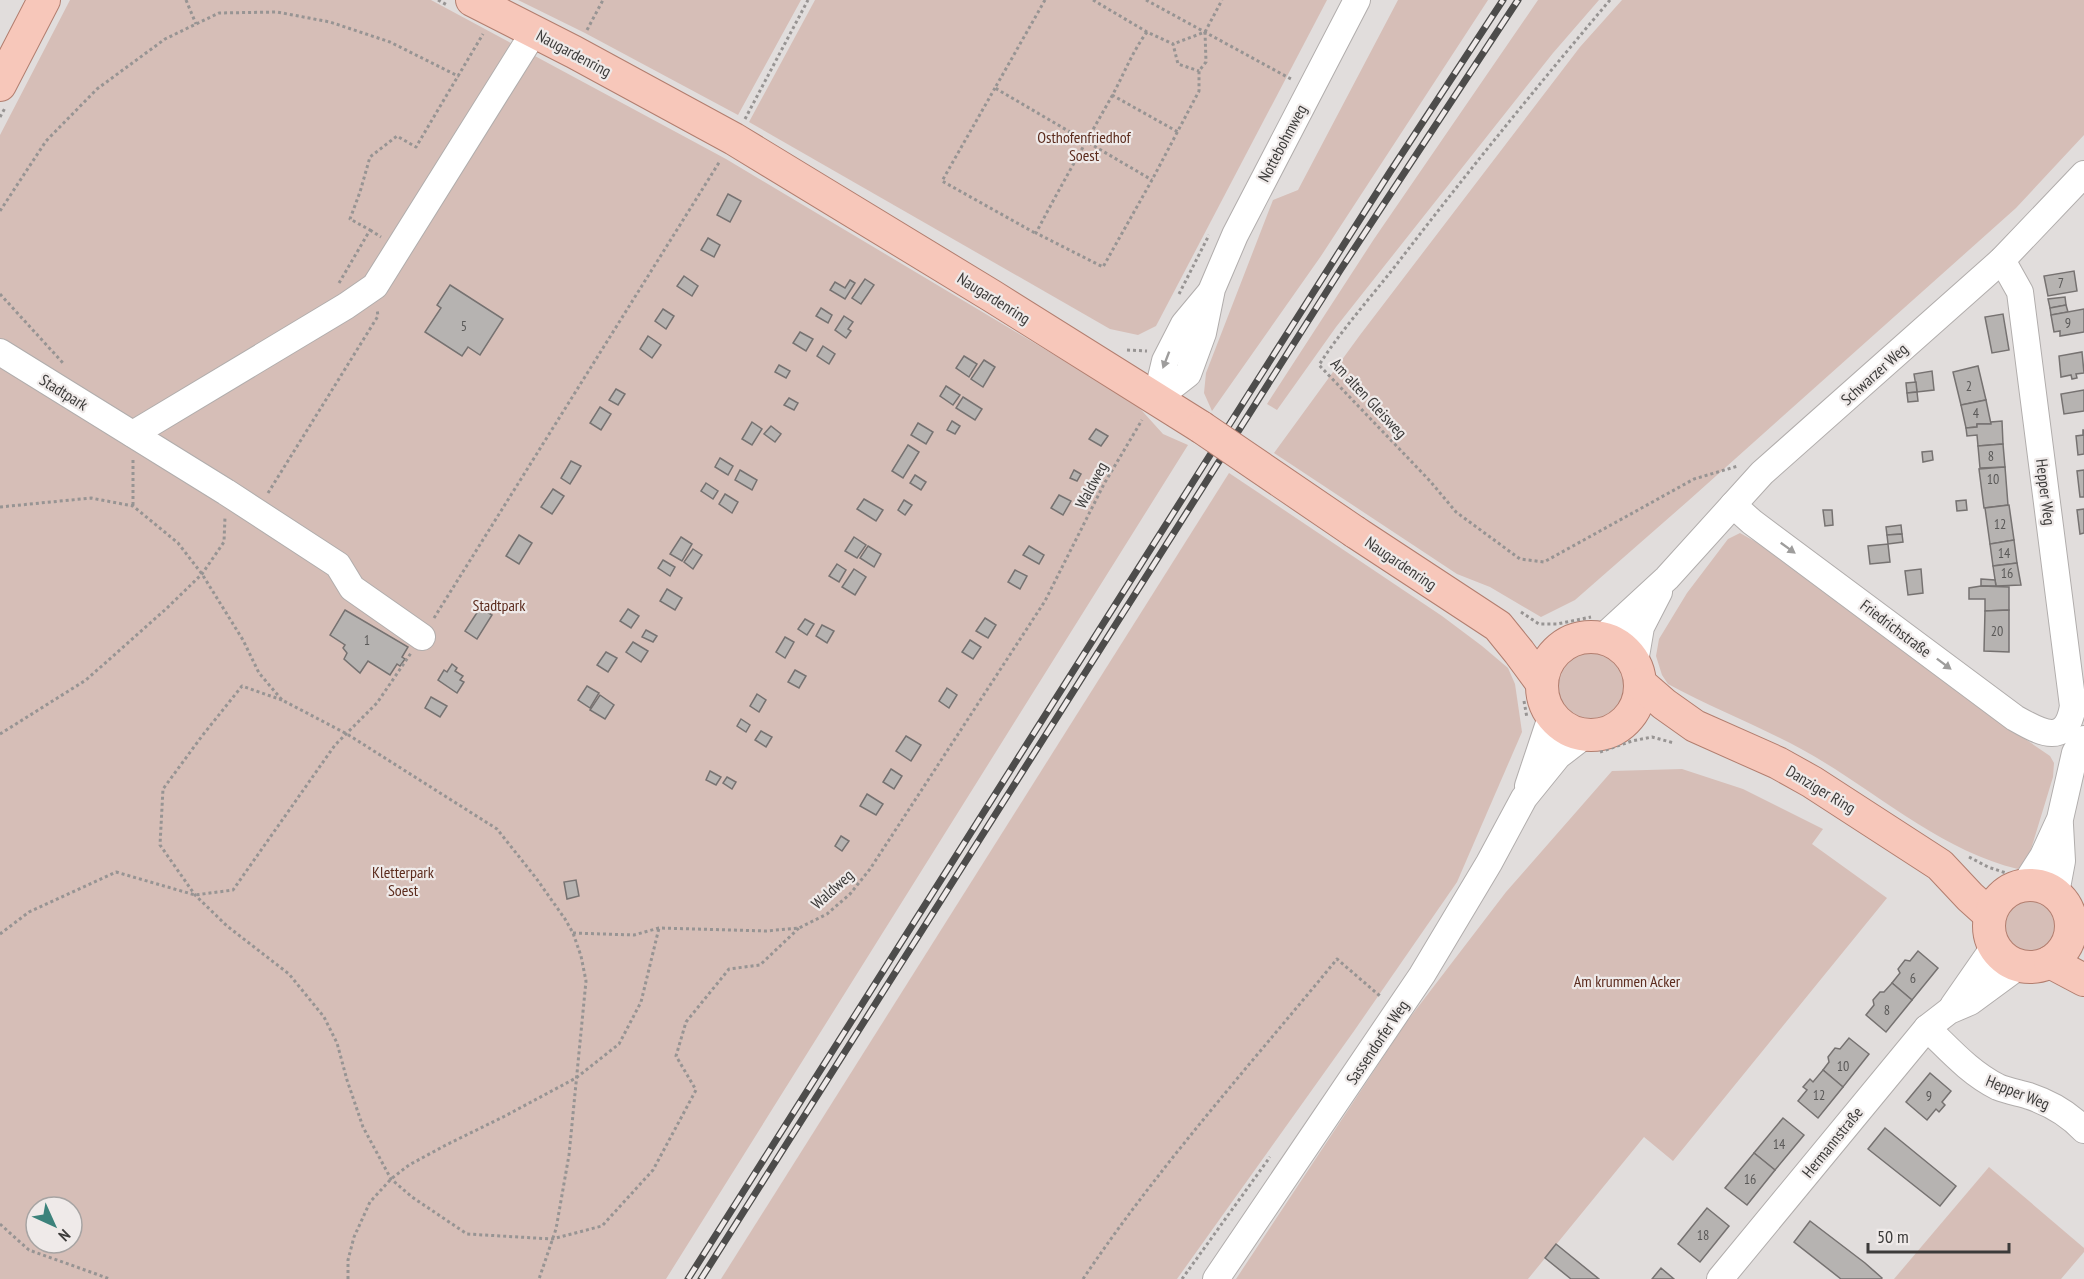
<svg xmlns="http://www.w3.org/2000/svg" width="2084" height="1279" font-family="'PT Sans Narrow',sans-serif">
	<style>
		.green { fill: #d6beb7; fill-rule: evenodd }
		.building { fill: #b6b3b1; stroke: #767271; stroke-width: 1.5 }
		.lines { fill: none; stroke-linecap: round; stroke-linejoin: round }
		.minor-casing { stroke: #b1adac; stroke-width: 28 }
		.major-casing { stroke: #b27e6f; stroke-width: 34 }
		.path { stroke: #979493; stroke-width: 3; stroke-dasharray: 3 3; stroke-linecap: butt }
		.minor { stroke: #fff; stroke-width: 26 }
		.major { stroke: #f7c7ba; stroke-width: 32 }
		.rail-casing { stroke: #4d4c4b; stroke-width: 7 }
		.rail { stroke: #efeae9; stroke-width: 4.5; stroke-dasharray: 14; stroke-linecap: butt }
		.major-bridge-casing { stroke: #b27e6f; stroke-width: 34; stroke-linecap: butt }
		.major-bridge { stroke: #f7c7ba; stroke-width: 32 }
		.oneway { fill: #9e9d9c }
		.labels { text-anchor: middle; stroke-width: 4.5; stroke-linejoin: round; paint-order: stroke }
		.number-label { font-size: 14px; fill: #5a5958 }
		.street-label { font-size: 16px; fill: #3c3b3a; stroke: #efeae9 }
		.park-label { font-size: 16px; fill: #5c2c1e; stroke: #efeae9 }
	</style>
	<rect width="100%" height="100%" fill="#e1dddc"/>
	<g class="green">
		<path d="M70 0H431L726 159 1135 403 1163 434 1188 445 666 1279H0V135ZM36 1207H72V1243H36Z"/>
		<path d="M518 0H801L738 115 585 33Z"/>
		<path d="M815 0H1327L1156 326 1138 335 1110 329 749 122Z"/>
		<path d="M1398 0H1488L1321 256 1212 411 1204 393 1206 373 1273 200 1298 190Z"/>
		<path d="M1538 0H1599L1553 53 1336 327 1277 410 1267 404 1374 239Z"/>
		<path d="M1622 0H2084V135L2016 208 1688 501 1575 600 1541 617 1490 587 1457 574 1274 453 1360 335 1580 47Z"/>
		<path d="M1229 473 1442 616 1482 646 1508 668 1515 684 1522 732 1457 882 1354 1031 1177 1279H721Z"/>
		<path d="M1740 533 1756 542 1971 702 2050 756 2054 763 2053 777 2028 859 2018 869C1938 850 1874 789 1803 750 1759 726 1712 708 1668 684L1662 675 1656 656 1659 639 1687 593 1728 539Z"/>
		<circle cx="1590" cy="685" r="40"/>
		<path d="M1682 769 1743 789 1823 829 1812 844 1887 898 1673 1161 1644 1137 1528 1279H1236L1405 1024 1506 892 1612 771Z"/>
		<circle cx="2030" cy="926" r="30"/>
		<path d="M1989 1167 2084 1248V1252L2061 1279H1894Z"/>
	</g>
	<g class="building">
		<path d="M728 194 741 201 730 222 717 215Z"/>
		<path d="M708 238 720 245 714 257 701 250Z"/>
		<path d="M2074 271 2077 291 2048 296 2044 276Z"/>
		<path d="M684 276 698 286 692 296 677 286Z"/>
		<path d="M865 279 874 285 861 304 852 298Z"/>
		<path d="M850 280 855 283 845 299 830 290 835 282 845 288Z"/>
		<path d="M450 285 503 319 480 355 468 347 462 356 425 332 441 308 437 305Z"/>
		<path d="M2065 297 2066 305 2050 308 2048 299Z"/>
		<path d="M2066 305 2068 312 2051 315 2050 308Z"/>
		<path d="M821 308 832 315 828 323 816 316Z"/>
		<path d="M663 309 674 316 666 329 655 321Z"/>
		<path d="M2084 309V332L2060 336V331L2054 332 2051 315Z"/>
		<path d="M2003 314 2009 350 1992 353 1985 317Z"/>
		<path d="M844 316 853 322 848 329 851 331 846 338 835 330Z"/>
		<path d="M800 332 813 339 806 351 793 343Z"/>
		<path d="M648 336 661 345 652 358 640 349Z"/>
		<path d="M823 346 835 354 829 364 817 356Z"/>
		<path d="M2082 352 2084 373 2076 374 2077 378 2072 379 2071 375 2061 377 2059 356Z"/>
		<path d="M964 356 977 364 969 377 956 368Z"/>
		<path d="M984 360 995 367 983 387 971 379Z"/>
		<path d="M779 365 790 371 786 378 775 372Z"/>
		<path d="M1978 366 1986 400 1961 405 1953 372Z"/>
		<path d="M1932 371 1934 390 1917 392 1914 374Z"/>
		<path d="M1916 382 1917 392 1907 393 1906 383Z"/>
		<path d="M946 386 960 395 953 405 940 396Z"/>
		<path d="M616 389 625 394 618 405 609 400Z"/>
		<path d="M2084 390V411L2064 414 2061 394Z"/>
		<path d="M1917 392 1918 401 1908 402 1907 393Z"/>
		<path d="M963 397 982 409 975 420 956 408Z"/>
		<path d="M789 398 798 403 794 410 784 405Z"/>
		<path d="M1986 400 1991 424H1977V427L1966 428 1961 405Z"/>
		<path d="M600 407 611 414 601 430 590 423Z"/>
		<path d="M952 421 960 426 955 434 947 430Z"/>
		<path d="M2002 421 2003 444 1978 446 1977 435 1967 436 1966 428 1977 427V424H1991V422Z"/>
		<path d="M752 422 762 429 752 445 742 439Z"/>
		<path d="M918 423 933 432 926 444 911 435Z"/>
		<path d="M771 426 781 434 775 442 764 434Z"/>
		<path d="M1096 429 1108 436 1101 446 1089 439Z"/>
		<path d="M2083 430H2084V454L2078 455 2076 436 2083 435Z"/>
		<path d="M2003 444 2005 467 1980 468 1978 446Z"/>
		<path d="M908 445 919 452 903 478 892 471Z"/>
		<path d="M1932 451 1933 460 1923 462 1922 452Z"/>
		<path d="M720 458 733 466 728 475 715 467Z"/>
		<path d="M571 461 581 466 570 484 561 478Z"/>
		<path d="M2005 467 2008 505 1984 508 1979 469Z"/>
		<path d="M740 470 757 480 752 490 735 480Z"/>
		<path d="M1074 470 1081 474 1077 481 1070 478Z"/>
		<path d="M2084 470V497H2080L2077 471Z"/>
		<path d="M915 475 926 482 921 490 910 483Z"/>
		<path d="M706 483 718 491 713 499 701 491Z"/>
		<path d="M553 489 564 496 552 514 541 507Z"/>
		<path d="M725 494 738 502 732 513 719 504Z"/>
		<path d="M1059 495 1071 501 1063 515 1051 508Z"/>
		<path d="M864 499 883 510 876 521 857 509Z"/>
		<path d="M904 500 912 505 905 515 898 510Z"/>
		<path d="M1966 500 1967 510 1957 511 1956 501Z"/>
		<path d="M2009 505 2014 540 1990 544 1985 508Z"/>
		<path d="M2084 509V533L2080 534 2077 510Z"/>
		<path d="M1823 510H1832L1833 525 1825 526Z"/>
		<path d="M1901 525 1902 534 1887 535 1886 527Z"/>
		<path d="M1902 534 1903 542 1888 544 1887 535Z"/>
		<path d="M519 535 532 543 519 564 506 556Z"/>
		<path d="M681 537 692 544 682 561 670 554Z"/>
		<path d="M854 537 866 545 857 558 845 551Z"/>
		<path d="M2014 540 2017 563 1993 566 1990 544Z"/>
		<path d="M1888 544 1890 562 1870 564 1868 546Z"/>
		<path d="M868 546 881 554 874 567 860 558Z"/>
		<path d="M1029 546 1044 555 1039 564 1023 555Z"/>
		<path d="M693 549 702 555 693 569 684 562Z"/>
		<path d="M663 560 675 567 670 576 658 568Z"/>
		<path d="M2017 563 2021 585 1996 586 1993 566Z"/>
		<path d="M837 564 846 570 839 582 829 576Z"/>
		<path d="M854 569 866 577 855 595 842 587Z"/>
		<path d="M1921 569 1923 593 1908 595 1905 571Z"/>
		<path d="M1015 570 1027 576 1020 589 1008 582Z"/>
		<path d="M1981 579 1995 580 1996 586H1981Z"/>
		<path d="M1981 586 2009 587V610L1985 611V599H1969V588Z"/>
		<path d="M667 589 682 598 675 610 660 601Z"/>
		<path d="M480 608 492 615 477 639 465 631Z"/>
		<path d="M628 609 639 616 631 628 620 621Z"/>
		<path d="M345 610 408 647 402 657 405 659 400 666 397 664 390 675 368 661 360 673 344 659 347 653 343 648 345 645 330 635Z"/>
		<path d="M2009 610V652L1984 651 1985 611Z"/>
		<path d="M985 618 996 625 988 638 976 631Z"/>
		<path d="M805 619 814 624 807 635 798 629Z"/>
		<path d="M822 625 834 631 827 643 816 636Z"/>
		<path d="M646 630 657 636 653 642 642 637Z"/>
		<path d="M785 637 794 642 785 658 776 652Z"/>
		<path d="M970 640 981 647 973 659 962 652Z"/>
		<path d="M633 642 648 651 641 662 626 652Z"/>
		<path d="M606 652 617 658 608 672 597 665Z"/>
		<path d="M452 664 457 668 455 671 463 676 460 680 464 682 457 693 438 680 444 670 447 672Z"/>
		<path d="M795 670 806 676 799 688 788 682Z"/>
		<path d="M587 686 599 693 590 708 578 700Z"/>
		<path d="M947 688 957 695 949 708 939 701Z"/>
		<path d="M757 694 766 700 759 712 750 706Z"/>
		<path d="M600 695 614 705 605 719 590 710Z"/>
		<path d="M431 697 447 706 440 717 425 708Z"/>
		<path d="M741 719 750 725 746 732 737 726Z"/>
		<path d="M761 731 772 737 766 747 755 740Z"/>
		<path d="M906 736 921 745 911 761 896 751Z"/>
		<path d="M891 769 902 776 894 789 883 782Z"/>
		<path d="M710 771 721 777 716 785 706 780Z"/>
		<path d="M727 777 736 782 732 789 723 783Z"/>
		<path d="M867 794 883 804 876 815 860 806Z"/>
		<path d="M841 836 849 841 842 851 835 846Z"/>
		<path d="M576 880 579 896 567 899 564 882Z"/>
		<path d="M1918 951 1938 968 1912 1000 1892 983 1900 973 1898 969 1905 960 1910 961Z"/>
		<path d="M1892 983 1912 1000 1886 1032 1866 1015 1874 1005 1873 1000 1880 992H1884Z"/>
		<path d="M1849 1038 1869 1054 1843 1087 1823 1070 1829 1062 1828 1057 1835 1048 1840 1049Z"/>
		<path d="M1823 1070 1843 1087 1818 1118 1798 1101 1807 1090 1803 1087 1810 1079 1813 1082Z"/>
		<path d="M1930 1073 1951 1091 1942 1102 1945 1105 1939 1112 1936 1109 1927 1120 1906 1102Z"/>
		<path d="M1783 1118 1804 1135 1775 1170 1754 1153Z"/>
		<path d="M1885 1128 1956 1186 1940 1206 1868 1149Z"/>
		<path d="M1754 1153 1775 1170 1747 1205 1725 1188Z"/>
		<path d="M1707 1208 1729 1226 1700 1262 1678 1244Z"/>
		<path d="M1810 1221 1865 1263 1882 1278 1881 1279H1841L1794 1242Z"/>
		<path d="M1556 1244 1599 1279H1571L1545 1258Z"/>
		<path d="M1661 1268 1674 1279H1652Z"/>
	</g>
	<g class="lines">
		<g class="minor-casing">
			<g id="minor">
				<path d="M0 352 226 492 338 565 352 588 422 637"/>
				<path d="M1156 399 1188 374 1203 333 1212 289 1235 235 1357 0"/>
				<path d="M1156 399 1165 361 1184 324 1209 294"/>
				<path d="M133 434 346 306 375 286 534 32"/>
				<path d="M1733 505 1752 522 2015 718C2040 732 2066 748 2073 706L2020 292 2002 260"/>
				<path d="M1603 637 1667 578 1762 473 2002 260 2084 174"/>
				<path d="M1635 662 1641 627 1659 592"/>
				<path d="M1528 786 1551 717"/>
				<path d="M2025 884 2043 856 2060 819 2075 753 2081 742 2084 739"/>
				<path d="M2056 893 2062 861 2060 825"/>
				<path d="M1953 1006 1994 947"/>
				<path d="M1927 1028C1950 1050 1970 1073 1998 1087 2008 1091 2019 1093 2029 1096 2050 1103 2069 1114 2084 1130"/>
				<path d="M1216 1279 1422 975 1489 863 1524 798 1558 756 1584 736"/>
				<path d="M1720 1279 1927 1028 1949 1011 1970 1002 2019 966"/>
			</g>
		</g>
		<g class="major-casing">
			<g id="major">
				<path d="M472 0 574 52 734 139 992 296 1201 427"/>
				<path d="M0 85 44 0"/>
				<path d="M1355 532 1498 626 1519 652 1541 682"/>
				<circle cx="1591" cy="686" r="49"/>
				<path d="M1641 684 1664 704 1695 726 1778 763 1812 782 1940 865 1970 897 1990 915"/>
				<circle cx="2030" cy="926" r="41"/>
				<path d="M2050 962 2084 980"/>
			</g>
		</g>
		<g class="path">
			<path d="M186 0 196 24"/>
			<path d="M438 0 447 5"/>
			<path d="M1045 0 995 88 1152 180"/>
			<path d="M1093 0 1147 32 1173 44 1178 64 1199 71"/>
			<path d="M1146 0 1291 79"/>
			<path d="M1610 0C1539 84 1470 169 1403 256 1375 293 1344 326 1319 365L1430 481 1456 512 1520 559 1544 562 1694 479 1738 466"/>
			<path d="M587 30 603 0"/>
			<path d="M1147 32C1132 52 1124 74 1112 96 1086 142 1060 187 1036 233L1103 267 1152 180 1199 91V71L1206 62 1205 32 1173 44"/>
			<path d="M1205 32 1222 0"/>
			<path d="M995 88 942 181 1035 233"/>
			<path d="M1112 95 1178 132"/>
			<path d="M0 117 5 108"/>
			<path d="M745 119 808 0"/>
			<path d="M0 211 46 141 97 89 165 39 219 13 277 12 330 22 390 42 458 76 483 34"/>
			<path d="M370 230 381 237"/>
			<path d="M339 283 370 230 350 219 360 192 370 157 397 136 416 147 458 76"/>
			<path d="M0 294 63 363"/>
			<path d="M1179 294 1209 235"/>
			<path d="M1127 350 1147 351"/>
			<path d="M133 460V506"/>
			<path d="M268 493 378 316 377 309"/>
			<path d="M0 507 91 498 133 506 178 543 202 574 243 640 259 673 282 700 347 734 497 829 536 878 565 919 573 933 581 956 586 981 569 1155 556 1229 539 1279"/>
			<path d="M1521 612 1539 624H1557L1591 617"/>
			<path d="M434 618 720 161"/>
			<path d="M282 700 242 686 202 736 163 789 160 845 195 895 227 926 289 974 324 1017 337 1043 347 1080 363 1127 391 1179 412 1197 467 1234 552 1239 602 1226 653 1170 696 1090 676 1056 686 1022 729 969 760 965 799 928"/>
			<path d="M1524 701 1527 718"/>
			<path d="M0 734 86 680 166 609 202 574 224 542 225 517"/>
			<path d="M1600 752 1632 741 1652 737 1674 743"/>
			<path d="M1969 857 1988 867 2006 873"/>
			<path d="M2077 897 2084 914"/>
			<path d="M573 933 634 935 659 928 766 931 799 928 827 914 850 894 870 869 1045 601 1104 484 1142 420"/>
			<path d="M0 934 29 912 116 872 195 895 233 890 335 745 377 703 411 653"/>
			<path d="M0 1224 29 1250 110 1279"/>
			<path d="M348 1279V1260L354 1237 370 1202 391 1179 409 1165 446 1145 505 1116 576 1078 619 1044 641 1002 659 928"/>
			<path d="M1083 1279C1159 1166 1251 1064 1337 959L1380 996"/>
			<path d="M1182 1279 1270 1157"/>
		</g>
		<use href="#minor" class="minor"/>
		<use href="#major" class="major"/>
		<g class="rail-casing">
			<g id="rail">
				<path d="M688 1279 1250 392 1390 172 1503 0"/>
				<path d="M701 1279 1341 269 1518 0"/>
			</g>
		</g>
		<use href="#rail" class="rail"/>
		<g class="major-bridge-casing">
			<path id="major-bridge" d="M1201 427 1355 532"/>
		</g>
		<use href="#major-bridge" class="major-bridge"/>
	</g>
	<defs><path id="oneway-solid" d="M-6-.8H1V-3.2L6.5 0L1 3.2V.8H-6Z" transform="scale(1.5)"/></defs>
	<g class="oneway">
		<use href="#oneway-solid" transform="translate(1166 360) rotate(111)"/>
		<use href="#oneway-solid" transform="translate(1788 548) rotate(36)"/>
		<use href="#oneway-solid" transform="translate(1944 664) rotate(37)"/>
	</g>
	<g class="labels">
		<g class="number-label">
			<text x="2061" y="288">7</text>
			<text x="2068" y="328">9</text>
			<text x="464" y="331">5</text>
			<text x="1969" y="391">2</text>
			<text x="1976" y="418">4</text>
			<text x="1991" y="461">8</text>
			<text x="1993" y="484">10</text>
			<text x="2000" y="529">12</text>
			<text x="2004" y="558">14</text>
			<text x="2007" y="578">16</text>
			<text x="1997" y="636">20</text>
			<text x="367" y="645">1</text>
			<text x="1913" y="983">6</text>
			<text x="1887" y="1015">8</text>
			<text x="1843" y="1071">10</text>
			<text x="1819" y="1100">12</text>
			<text x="1929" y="1101">9</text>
			<text x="1779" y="1149">14</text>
			<text x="1750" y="1184">16</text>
			<text x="1703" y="1240">18</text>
		</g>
		<g class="street-label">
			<text transform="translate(574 53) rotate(28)" y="6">Naugardenring</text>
			<text transform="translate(1282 143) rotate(-62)" y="6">Nottebohmweg</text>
			<text transform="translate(994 298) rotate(32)" y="6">Naugardenring</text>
			<text transform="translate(1874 374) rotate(-42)" y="6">Schwarzer Weg</text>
			<text transform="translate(64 392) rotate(32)" y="6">Stadtpark</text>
			<text transform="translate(1369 398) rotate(47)" y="6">Am alten Gleisweg</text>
			<text transform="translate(1091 485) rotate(-62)" y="6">Waldweg</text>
			<text transform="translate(2046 492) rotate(83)" y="6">Hepper Weg</text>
			<text transform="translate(1401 563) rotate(34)" y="6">Naugardenring</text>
			<text transform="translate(1896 628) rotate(37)" y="6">Friedrichstraße</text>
			<text transform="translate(1821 789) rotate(31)" y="6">Danziger Ring</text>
			<text transform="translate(832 889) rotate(-42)" y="6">Waldweg</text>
			<text transform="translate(1377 1042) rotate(-56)" y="6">Sassendorfer Weg</text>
			<text transform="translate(2018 1092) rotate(22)" y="6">Hepper Weg</text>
			<text transform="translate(1832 1142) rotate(-51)" y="6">Hermannstraße</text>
		</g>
		<g class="park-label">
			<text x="1084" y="143">Osthofenfriedhof<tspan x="1084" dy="18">Soest</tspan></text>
			<text x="499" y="611">Stadtpark</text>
			<text x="403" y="878">Kletterpark<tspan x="403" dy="18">Soest</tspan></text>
			<text x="1627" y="987">Am krummen Acker</text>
		</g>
	</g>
	<g transform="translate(54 1225) rotate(135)"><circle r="28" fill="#efeae9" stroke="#a7a4a3" stroke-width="1.5"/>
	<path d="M0-4.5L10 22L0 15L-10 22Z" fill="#3c827b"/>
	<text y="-9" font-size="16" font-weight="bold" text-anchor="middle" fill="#3c3b3a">N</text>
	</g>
	<path d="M1868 1243v9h141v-9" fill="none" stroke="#3c3b3a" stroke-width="3"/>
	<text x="1877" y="1243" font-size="18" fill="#3c3b3a" stroke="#efeae9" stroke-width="4.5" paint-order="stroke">50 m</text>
</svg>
